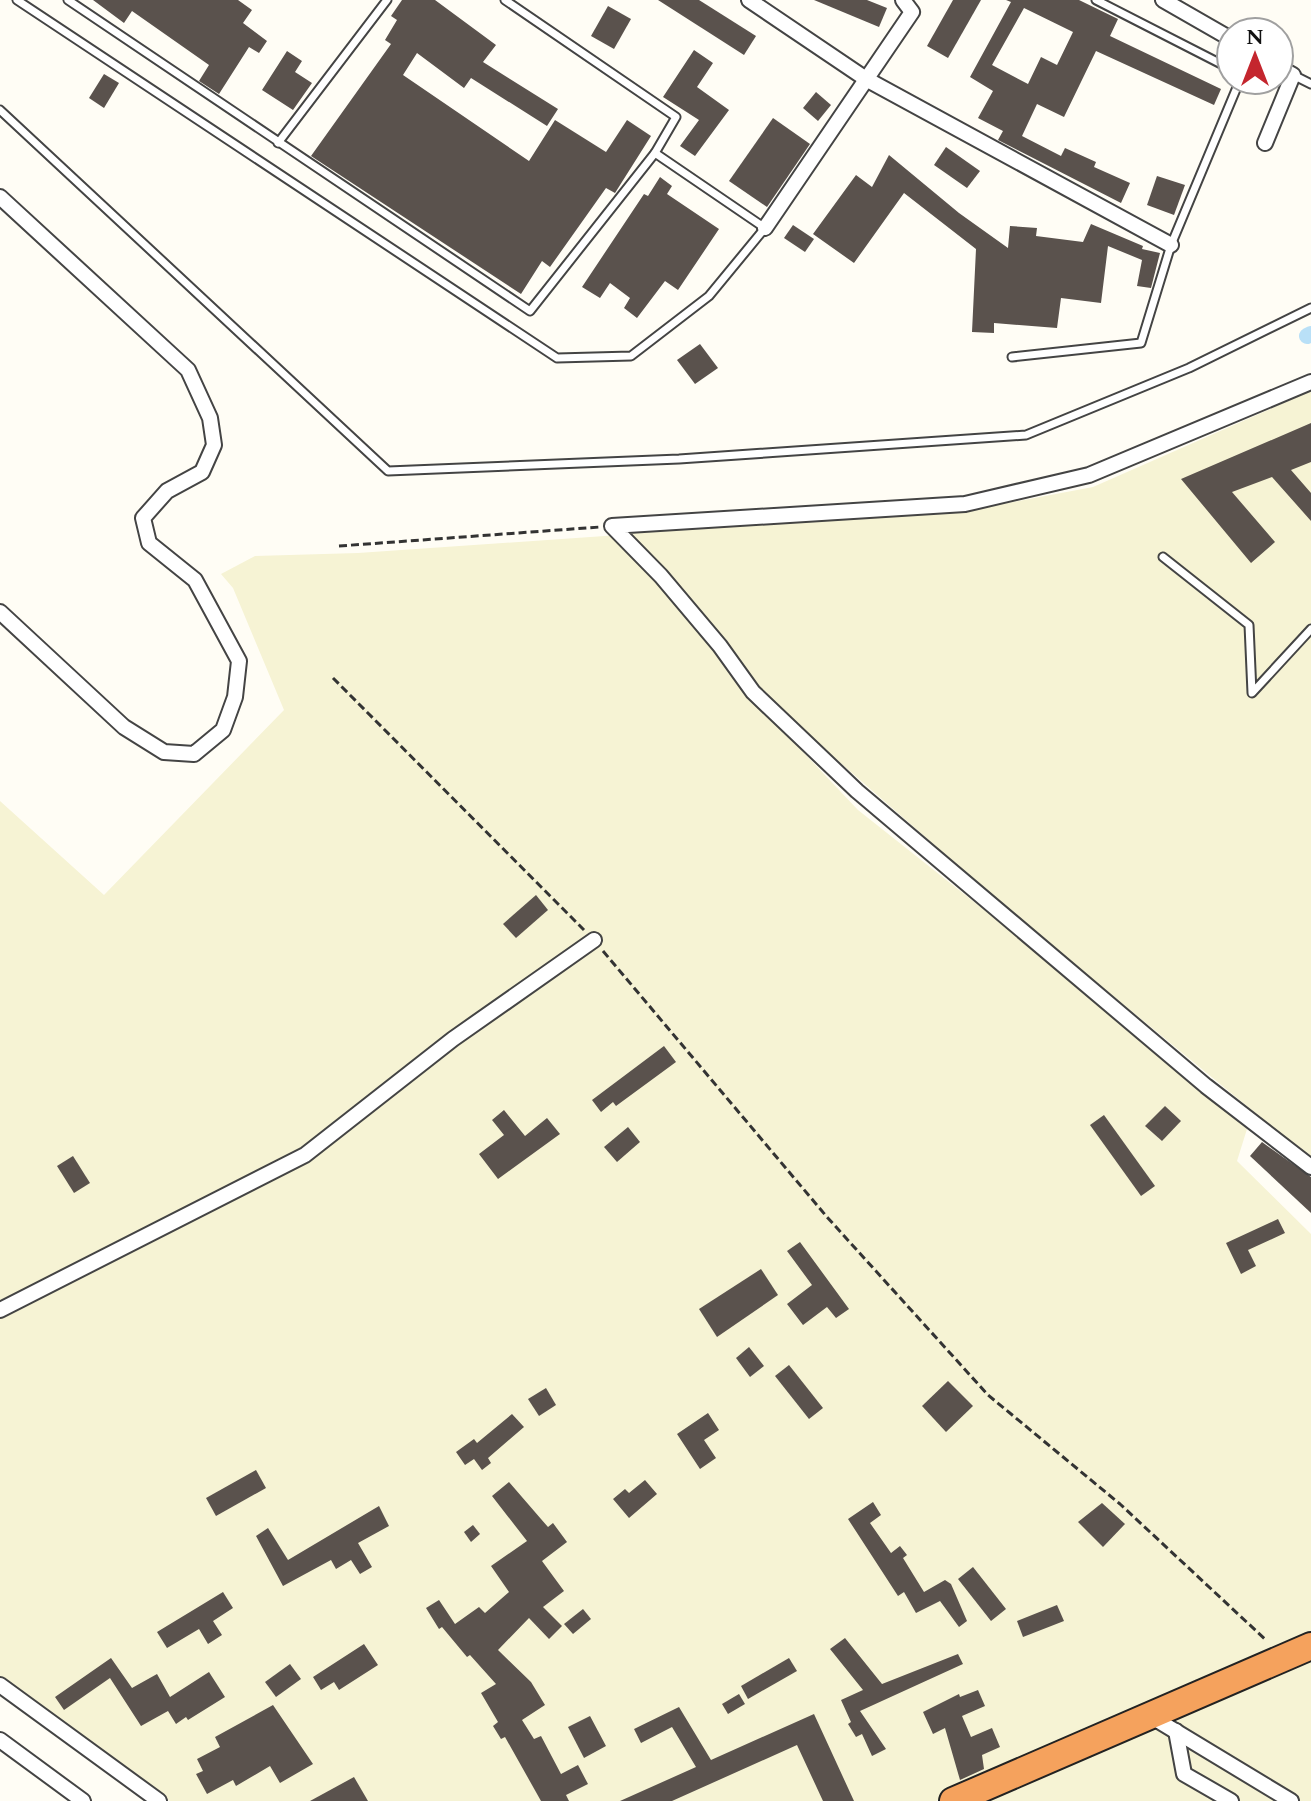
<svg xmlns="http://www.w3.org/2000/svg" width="1311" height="1801" font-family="Spectral,serif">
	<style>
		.farmland { fill: #f6f3d4 }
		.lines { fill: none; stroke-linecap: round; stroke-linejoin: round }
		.canal { stroke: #b9e0f7; stroke-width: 16 }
		.building { fill: #5a524d; fill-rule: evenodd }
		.lane-casing { stroke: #444; stroke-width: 11 }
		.street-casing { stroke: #444; stroke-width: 18 }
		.highway-casing { stroke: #222; stroke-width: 30 }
		.path { stroke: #333; stroke-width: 3; stroke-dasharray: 8 4; stroke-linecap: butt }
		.lane { stroke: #fff; stroke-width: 7 }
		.street { stroke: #fff; stroke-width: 14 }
		.highway { stroke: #f5a25d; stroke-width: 26 }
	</style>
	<rect width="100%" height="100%" fill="#fffdf5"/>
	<g class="farmland">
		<path d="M1311 391V1159L1010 911 757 690 627 533 965 511 1093 487Z"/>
		<path d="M619 535 718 648 750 696 858 810 1089 993 1247 1129 1237 1161 1311 1234V1639L936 1801H170L0 1676V801L104 895 284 710 233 588 221 574 255 556 358 553Z"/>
		<path d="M1311 1652V1801H979Z"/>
	</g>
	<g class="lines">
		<path class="canal" d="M1307 336 1311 334"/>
	</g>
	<g class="building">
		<path d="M93 0H238L252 10 243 23 267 41 259 53 249 47 219 94 199 81 209 65 132 11 124 23Z"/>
		<path d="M402 0H435L496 45 483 62 558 109 547 126 471 78 464 88 417 53 403 75 529 161 555 120 606 152 627 120 651 136 615 193 606 188 550 267 542 261 521 294 311 156 391 44 385 40 397 20 391 16Z"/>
		<path d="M658 0H699L756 36 744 55Z"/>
		<path d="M814 0H867L887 8 879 27Z"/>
		<path d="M953 0H981L948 58 927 46Z"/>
		<path d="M1006 0H1079L1118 19 1110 36 1221 89 1214 105 1096 51 1064 117 1037 104 1022 136 1061 156 1065 148 1096 162 1094 167 1130 183 1121 203 998 140 1003 131 978 118 993 91 970 77 1011 2ZM1024 8 1073 32 1057 65 1041 57 1028 84 992 65Z"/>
		<path d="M608 6 631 19 614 49 591 36Z"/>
		<path d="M694 50 713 63 697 87 729 110 695 156 680 146 699 120 663 97Z"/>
		<path d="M287 51 302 61 295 72 312 83 293 110 262 90Z"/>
		<path d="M104 74 119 83 104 108 89 98Z"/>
		<path d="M816 92 831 105 818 121 803 108Z"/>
		<path d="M773 118 810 144 767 207 729 181Z"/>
		<path d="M946 147 980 171 967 188 934 165Z"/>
		<path d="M889 155 959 213 1008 248 1010 226 1037 228 1036 236 1083 242 1091 224 1143 246 1142 249 1160 253 1151 288 1137 286 1142 260 1108 246 1101 303 1061 298 1057 328 994 323V333L972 332 976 249 904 193 854 263 813 234 856 175 872 187Z"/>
		<path d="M1157 176 1185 185 1174 215 1147 205Z"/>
		<path d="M660 177 672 186 667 194 719 229 678 290 665 281 637 318 624 308 630 298 610 283 600 298 582 287 644 194 648 196Z"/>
		<path d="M793 225 814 239 805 252 784 238Z"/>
		<path d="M700 344 718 368 695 384 677 360Z"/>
		<path d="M1311 423V462L1291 470 1311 493V521L1272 477 1232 492 1275 542 1251 563 1181 479Z"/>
		<path d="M536 895 548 910 516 938 503 924Z"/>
		<path d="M664 1046 676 1062 616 1106 613 1102 601 1112 592 1100Z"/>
		<path d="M1165 1106 1181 1121 1162 1141 1145 1126Z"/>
		<path d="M504 1110 525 1136 547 1118 560 1134 498 1179 479 1154 504 1135 492 1120Z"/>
		<path d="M1104 1115 1155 1186 1141 1196 1090 1125Z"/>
		<path d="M628 1127 640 1142 617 1162 604 1147Z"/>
		<path d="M1262 1142 1311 1177V1213L1250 1156Z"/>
		<path d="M73 1156 90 1183 74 1193 57 1166Z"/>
		<path d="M1278 1219 1285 1233 1248 1250 1256 1266 1241 1274 1226 1243Z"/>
		<path d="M800 1242 849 1309 836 1318 827 1307 803 1325 787 1304 812 1285 787 1251Z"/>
		<path d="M761 1269 778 1295 717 1337 699 1309Z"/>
		<path d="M749 1347 764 1366 750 1377 736 1358Z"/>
		<path d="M789 1365 823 1408 809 1419 775 1376Z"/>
		<path d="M948 1381 973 1406 946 1432 922 1406Z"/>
		<path d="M546 1388 556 1405 539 1416 528 1399Z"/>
		<path d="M708 1413 719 1430 704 1440 716 1458 700 1469 677 1434Z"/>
		<path d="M512 1414 524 1427 488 1458 491 1463 482 1470 474 1459 465 1465 456 1452 474 1439 477 1443Z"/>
		<path d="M256 1470 266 1488 216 1516 206 1498Z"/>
		<path d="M645 1480 657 1494 629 1518 613 1499 625 1489 629 1493Z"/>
		<path d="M509 1482 541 1519 548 1527 553 1523 567 1542 542 1561 564 1591 543 1607 562 1626 549 1639 529 1618 498 1650 531 1682 545 1705 522 1720 534 1739 541 1736 561 1774 578 1765 588 1784 566 1795 569 1801H541L505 1737 501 1739 493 1726 498 1722 481 1693 496 1684 470 1655 467 1657 442 1627 439 1629 426 1608 439 1600 455 1624 479 1607 485 1613 509 1592 491 1566 527 1541 492 1496Z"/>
		<path d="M873 1502 881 1515 870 1523 891 1553 900 1546 907 1555 903 1558 924 1592 945 1580 951 1584 967 1621 959 1627 940 1601 916 1613 904 1592 898 1596 848 1519Z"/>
		<path d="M1102 1503 1125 1524 1103 1547 1078 1522Z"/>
		<path d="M379 1506 389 1526 358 1543 372 1567 360 1574 351 1560 336 1569 331 1560 283 1586 256 1536 268 1528 288 1560Z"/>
		<path d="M473 1525 480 1534 471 1542 464 1532Z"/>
		<path d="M973 1567 1006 1609 991 1621 958 1579Z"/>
		<path d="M223 1592 233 1608 213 1621 222 1635 208 1644 199 1629 167 1648 157 1632Z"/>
		<path d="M1057 1605 1064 1621 1023 1637 1017 1621Z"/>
		<path d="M583 1609 591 1619 573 1634 564 1624Z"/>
		<path d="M845 1638 882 1684 958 1654 963 1664 860 1711 886 1749 872 1756 862 1734 856 1737 848 1724 851 1722 841 1700 863 1690 830 1649Z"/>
		<path d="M364 1644 378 1665 339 1690 334 1682 321 1690 313 1677Z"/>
		<path d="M111 1658 132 1688 157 1674 170 1697 209 1672 225 1697 188 1720 186 1717 176 1724 168 1711 141 1726 110 1678 64 1710 55 1697Z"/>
		<path d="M789 1658 797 1671 748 1699 741 1686Z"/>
		<path d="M290 1664 301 1679 276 1697 265 1682Z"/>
		<path d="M978 1690 985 1706 962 1716 971 1737 992 1728 1000 1747 982 1755 984 1769 960 1780 945 1728 933 1734 923 1712 959 1694 960 1697Z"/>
		<path d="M739 1694 745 1704 728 1714 722 1704Z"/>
		<path d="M273 1705 313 1764 280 1783 270 1766 236 1786 233 1780 207 1794 196 1774 203 1771 197 1759 220 1747 215 1737Z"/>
		<path d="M679 1707 711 1760 814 1714 854 1801H823L797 1745 672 1801H620L696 1767 672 1727 641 1743 634 1729Z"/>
		<path d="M590 1716 606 1746 584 1758 568 1727Z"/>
		<path d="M354 1777 368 1801H310Z"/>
	</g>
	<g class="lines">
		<g class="lane-casing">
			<g id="lane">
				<path d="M17 0 557 358 631 356 709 296 765 228 655 153 676 117 505 0"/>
				<path d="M68 0 530 311 655 153"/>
				<path d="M1096 0 1231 69"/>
				<path d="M1293 75 1311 84"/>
				<path d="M0 110 388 471 679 459 1026 435 1189 368 1311 308"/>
				<path d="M278 143 387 0"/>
				<path d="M1012 357 1141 343 1171 245 1240 80"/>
				<path d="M1163 557 1249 625 1252 693 1311 629"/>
			</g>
		</g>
		<g class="street-casing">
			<g id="street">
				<path d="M749 0 866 79 1171 245"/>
				<path d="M1163 0 1231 39"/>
				<path d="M1265 143 1293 75 1279 67"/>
				<path d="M0 197 188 370 210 418 214 445 202 472 167 491 143 518 149 543 195 580 239 661 235 697 223 730 194 754 164 752 124 727 0 612"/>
				<path d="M765 228 912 12 903 0"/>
				<path d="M1311 382 1089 475 965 504 612 526 661 576 720 646 753 692 857 791 1206 1086 1311 1167"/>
				<path d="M0 1310 305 1155 453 1039 594 940"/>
				<path d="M0 1685 159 1801"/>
				<path d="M1152 1717 1291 1801"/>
				<path d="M1176 1731 1184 1774 1231 1801"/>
				<path d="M0 1740 83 1801"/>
			</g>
		</g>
		<g class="highway-casing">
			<path id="highway" d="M953 1801 1311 1646"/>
		</g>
		<g class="path">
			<path d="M339 546 600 527"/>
			<path d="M333 678 584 930"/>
			<path d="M603 951 827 1217 988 1395 1120 1504 1267 1641"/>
		</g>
		<use href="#lane" class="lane"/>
		<use href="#street" class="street"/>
		<use href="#highway" class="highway"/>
	</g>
	<g transform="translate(1255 56)"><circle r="38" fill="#ffffff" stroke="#a0a0a0" stroke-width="2"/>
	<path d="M0-6L14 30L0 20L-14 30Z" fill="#c4262e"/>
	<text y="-12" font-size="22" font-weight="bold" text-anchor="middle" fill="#111111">N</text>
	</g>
</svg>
